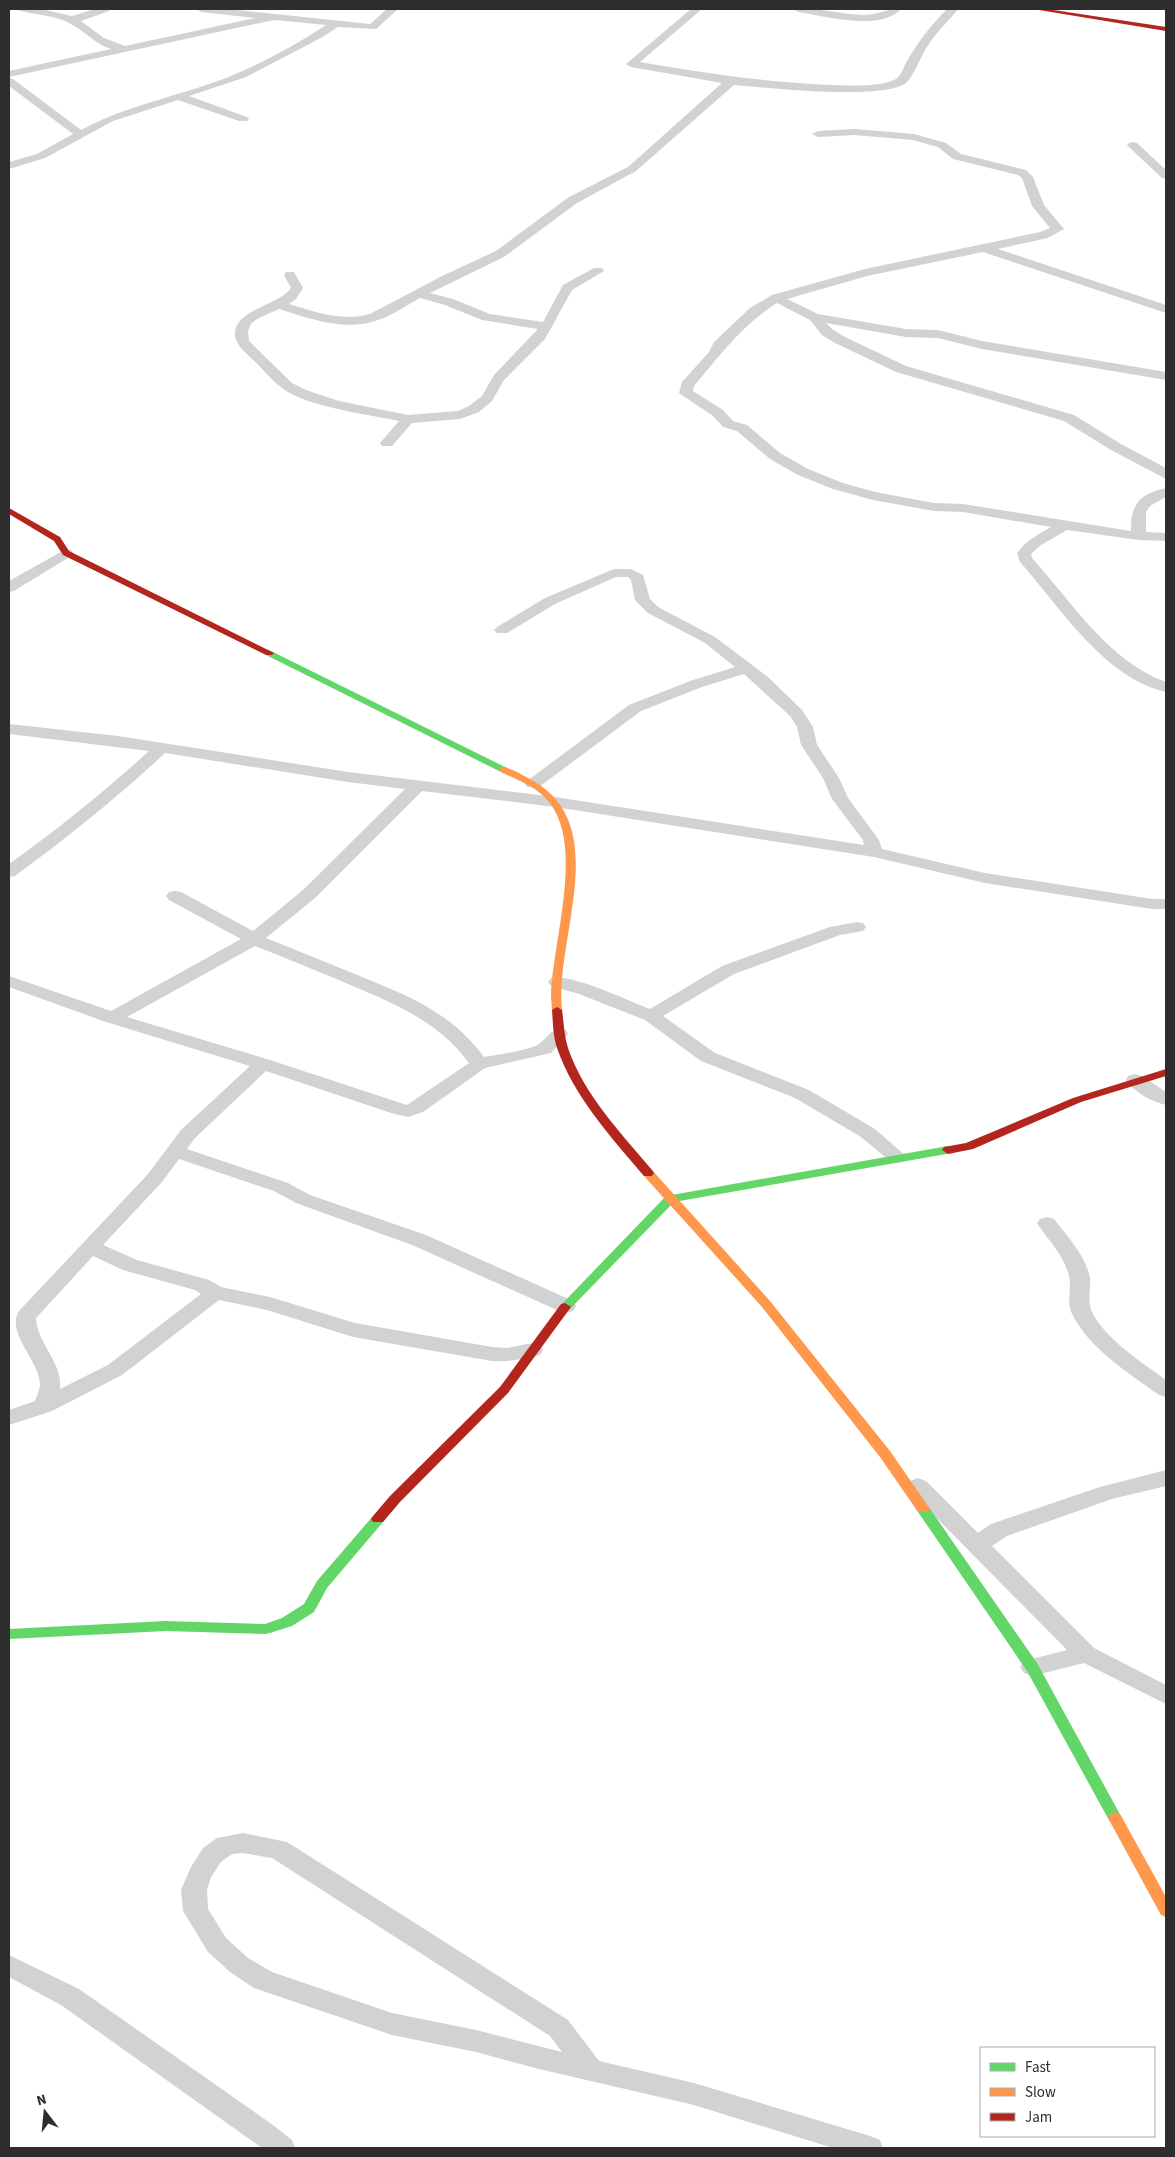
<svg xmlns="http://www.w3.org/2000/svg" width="1175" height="2157" font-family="'Source Sans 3',sans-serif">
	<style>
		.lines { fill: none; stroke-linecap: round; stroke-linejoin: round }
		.street { fill: #d2d2d2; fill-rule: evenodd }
		.fast { fill: #63d668; fill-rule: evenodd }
		.slow { fill: #ff974d; fill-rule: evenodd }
		.jam { fill: #b3261e; fill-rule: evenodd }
	</style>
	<rect width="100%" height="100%" fill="#fff"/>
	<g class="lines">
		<g class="street">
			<path d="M19 9H41L72 16 95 9H110L109 11 81 21 104 38 125 46 255 18 201 12 196 9H228L370 24 387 9H398L376 29 338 27 319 39 246 77 189 96 247 117 249 119 247 121H239L178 100 113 121 45 158 9 169V162L37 154 73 134 9 86V78L13 79 81 130C131 103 187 95 238 73 268 60 299 43 326 25L274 20 9 77V71L111 49C95 44 85 31 71 24 55 15 37 15 20 11Z"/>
			<path d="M691 9H702L640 62C704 73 763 82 829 85 847 85 880 88 896 79 901 76 903 68 906 63 917 43 931 25 947 9H958C949 21 937 31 929 44 921 55 916 71 908 81 890 102 763 87 734 85L636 171 577 203 504 257 430 293 453 299 490 314 543 322 563 285 594 268H602L604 271 572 290 545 339 504 380 492 401 479 412 460 419 412 423 392 446H382L380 443 399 421C370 415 304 406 282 388 271 380 262 368 252 359 244 351 233 343 235 331 239 308 278 306 291 288L284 275 286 272H294L303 288 296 299 289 304C316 312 342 322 370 314L442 276 496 251 569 197 628 167 722 83 631 67 626 64ZM420 298 445 305 482 320 538 329 494 375 482 396 469 406 458 411 408 415 339 401 306 390 292 383 249 341 248 331 251 324 257 319 279 309C311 319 345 332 378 320 393 315 407 305 420 298Z"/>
			<path d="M793 9C817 7 840 14 863 15 877 15 888 8 901 9 880 32 826 16 798 12Z"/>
			<path d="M855 129 914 134 946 143 961 154 1026 170 1033 177 1044 205 1064 229 1048 238 998 249 1166 305V313L983 252 867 276 787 299 818 314 906 329 938 330 982 341 1166 372V380L982 349 938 338 906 337 826 323 832 329 843 336 906 366 1074 415 1121 444 1166 468V479L1111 450 1064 421 896 372 833 342 822 335 810 320 777 303C742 325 720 355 694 386L693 391 723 410 733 421 747 425 780 453 808 469 843 483 875 492 934 503 963 504 1131 531C1130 504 1141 493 1166 488V497L1150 506 1146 512V532L1166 533V541L1139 540 1067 530 1041 545 1031 554 1032 558C1072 602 1108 661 1166 682V692C1104 678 1060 607 1020 562L1017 553C1025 541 1039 534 1051 527L963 512 934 511 873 500 833 489 798 475 770 459 737 431 723 427 713 416 679 393 682 382 709 352 714 342 750 308 772 295 865 269 1040 232 1050 228 1032 206 1022 178 1018 175 953 159 938 147 913 140 855 135 818 137 812 134 818 131Z"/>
			<path d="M1133 142 1137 143 1166 170V179L1162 178 1129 147 1127 145 1129 143Z"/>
			<path d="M66 549 71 550 73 553 71 556 14 591 9 592V581Z"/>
			<path d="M614 569H631L643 575 650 599 658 607 715 637 768 677 802 710 813 727 817 745 839 778 848 798 879 840 882 849 985 873 1152 899H1166V909H1152L985 883 874 857 555 807 422 791 315 898 266 938C296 950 325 962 355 974 406 995 450 1011 484 1057 495 1055 531 1050 539 1044 549 1036 551 1027 566 1030L568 1034 551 1053 485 1068 423 1112 408 1117 391 1113 266 1071 195 1138 187 1149 288 1183 310 1195 426 1235 573 1301 576 1306 573 1311 566 1313 559 1311 412 1245 296 1203 274 1191 179 1159 162 1182 103 1245 137 1260 209 1280 221 1287 270 1297 355 1323 492 1347 507 1348 533 1343 540 1345 543 1350 540 1355C524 1359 509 1362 492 1361L353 1337 267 1310 219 1300 122 1375 52 1411 9 1425V1410L35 1401C37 1396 39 1391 40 1386 41 1362 5 1333 19 1311L148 1174 181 1130 250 1066 106 1022 9 987V976L111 1011 241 939 169 900 166 896 169 892 175 891 181 892 253 931 303 890 405 789 348 782 165 753C117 798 68 837 15 876L9 877V864C58 829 104 792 149 751L9 734V724L118 736 348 772 555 797 864 845 863 840 832 799 823 778 801 745 797 727 790 716 744 674 702 687 641 711 539 787H527L525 784 527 781 629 705 690 681 735 667 705 643 648 613 635 600 631 580 628 577H616L555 604 507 633H497L494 630 497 627 545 598ZM255 946C284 957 312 969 341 981 388 1001 437 1019 469 1063L407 1105 270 1060 127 1017ZM93 1256 123 1270 195 1290 201 1294 108 1365 60 1389C63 1362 37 1344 36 1318Z"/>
			<path d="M857 922 863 923 866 927 863 931 840 935 734 974 663 1016 715 1053 809 1090 875 1129 907 1157 904 1161 897 1163 890 1161 861 1137 795 1098 701 1061 645 1020 579 994 551 986 548 982 551 978C571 973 629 1001 650 1009L722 966 830 927Z"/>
			<path d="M1135 1074 1142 1076 1166 1092V1105C1152 1102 1134 1092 1126 1080L1128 1076Z"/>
			<path d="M1047 1217 1054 1219C1067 1236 1086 1256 1090 1278 1091 1289 1087 1302 1092 1312 1105 1339 1143 1363 1166 1380V1397L1159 1395C1127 1372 1090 1349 1072 1314 1066 1302 1072 1288 1069 1276 1064 1255 1048 1240 1037 1223L1040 1219Z"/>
			<path d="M1166 1470V1486L1112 1499 1007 1536 992 1546 1094 1648 1166 1685V1704L1084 1663 1032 1676 1024 1673 1020 1667 1024 1661 1067 1650 910 1491 907 1486 910 1481 918 1478 926 1481 978 1533 991 1524 1100 1487Z"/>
			<path d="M243 1833 287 1842 568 2020 599 2061 694 2083 870 2136 880 2140 883 2148H833L694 2105 539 2069 476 2052 392 2035 254 1988 230 1972 208 1952 183 1911 181 1890 191 1867 203 1848 217 1838ZM243 1853 272 1858 550 2036 562 2052 476 2030 392 2013 272 1972 248 1958 226 1938 208 1909 207 1890 211 1877 221 1862 232 1854Z"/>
			<path d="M9 1955 79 1989 273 2125 292 2140 295 2148H262L61 2005 9 1977Z"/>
		</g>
		<g class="fast">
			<path d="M269 650 507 768 509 770 507 772H501L266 655V651Z"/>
			<path d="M948 1146 954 1150 952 1153 674 1202 569 1310 565 1311 559 1307 666 1196Z"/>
			<path d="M923 1504 928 1506 1037 1663 1122 1818 1120 1822 1115 1824 1110 1822 1027 1671 918 1512 916 1509 918 1506Z"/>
			<path d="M378 1514 383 1516 385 1519 383 1522 327 1588 314 1612 292 1626 270 1633 265 1634 166 1631 9 1639V1629L166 1621 265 1624 282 1618 304 1604 317 1581 373 1516Z"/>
		</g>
		<g class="slow">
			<path d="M504 767C512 769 521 774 528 778 616 822 554 938 562 1010L557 1013 552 1010 551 996C552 942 585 847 549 802 537 787 517 780 501 772L499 770 501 768Z"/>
			<path d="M648 1169 652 1170 770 1301 890 1451 928 1506 930 1509 928 1512H918L880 1457 762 1307 644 1176 642 1173 644 1170Z"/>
			<path d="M1115 1812 1120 1814 1166 1897V1917L1161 1915 1108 1818 1110 1814Z"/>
		</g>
		<g class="jam">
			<path d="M1033 9H1047L1166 27V31Z"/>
			<path d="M9 508 60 537 69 551 274 653 272 655H266L63 555 54 541 9 514Z"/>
			<path d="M557 1007 562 1010C564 1023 564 1036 568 1048 584 1095 621 1133 652 1170L654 1173 652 1176H644C611 1137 574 1097 557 1048 553 1036 553 1023 552 1010Z"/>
			<path d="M1166 1069V1076L1081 1102 973 1149 948 1154 942 1150 944 1147 966 1143 1073 1098Z"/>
			<path d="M565 1303 571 1307 508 1393 400 1502 383 1522H373L371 1519 373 1516 390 1496 500 1387 561 1304Z"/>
		</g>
	</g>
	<rect width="1175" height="2157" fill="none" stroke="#2d2d2d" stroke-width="20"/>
	<rect x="980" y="2047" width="175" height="90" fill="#ffffff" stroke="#ababab"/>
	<rect x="990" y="2063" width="25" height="8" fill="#63d668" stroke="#ababab"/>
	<text x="1025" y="2072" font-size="15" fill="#2d2d2d">Fast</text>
	<rect x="990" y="2088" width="25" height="8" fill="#ff974d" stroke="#ababab"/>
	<text x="1025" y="2097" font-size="15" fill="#2d2d2d">Slow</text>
	<rect x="990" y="2113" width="25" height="8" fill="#b3261e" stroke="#ababab"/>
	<text x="1025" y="2122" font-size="15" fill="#2d2d2d">Jam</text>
	<g transform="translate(45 2112) rotate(344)" stroke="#ffffff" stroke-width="4" paint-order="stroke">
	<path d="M0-4L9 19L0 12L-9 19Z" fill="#2d2d2d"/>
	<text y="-8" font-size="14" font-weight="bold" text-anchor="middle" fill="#2d2d2d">N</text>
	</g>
</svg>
